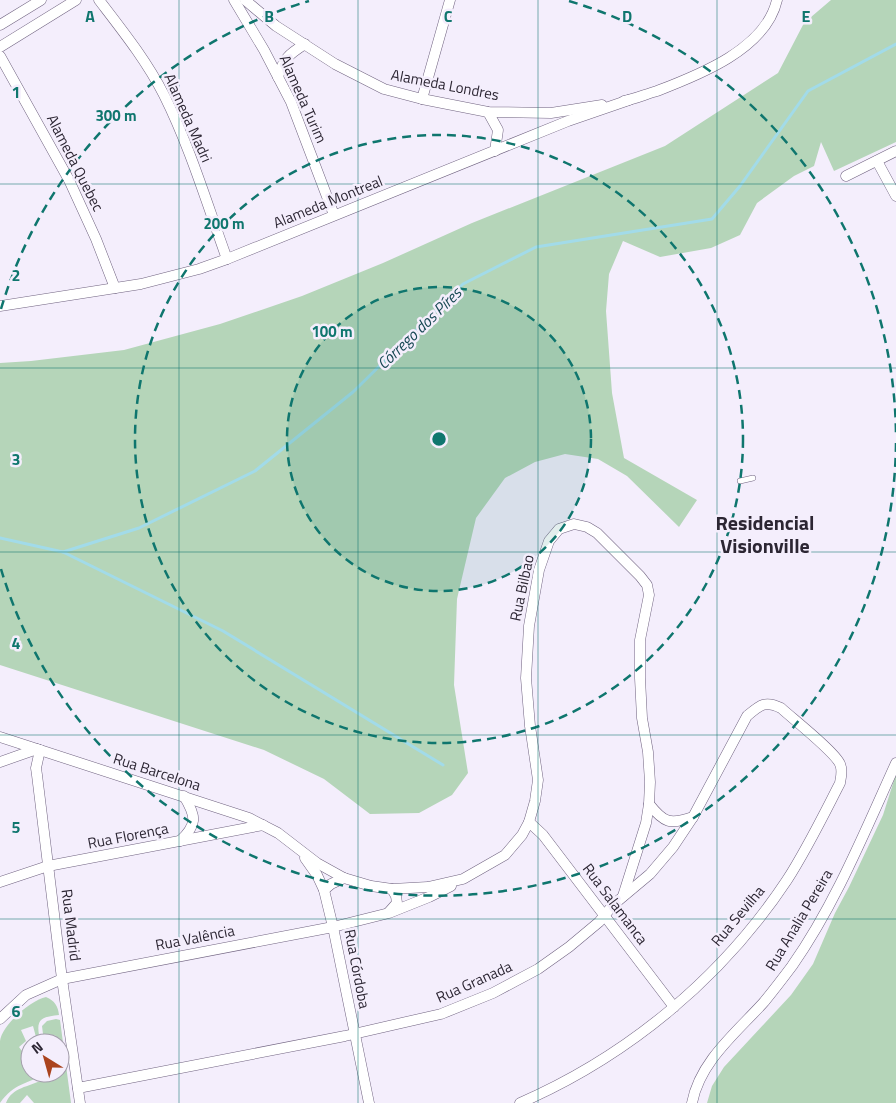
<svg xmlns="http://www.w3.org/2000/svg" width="896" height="1103" font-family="'Titillium Web',sans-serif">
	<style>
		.green { fill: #b5d5b9 }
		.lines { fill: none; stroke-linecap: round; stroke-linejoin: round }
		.stream { stroke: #a2dbe9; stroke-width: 3 }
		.service-casing { stroke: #706380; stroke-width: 6 }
		.minor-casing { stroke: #706380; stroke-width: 11 }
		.service { stroke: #fff; stroke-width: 5 }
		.minor { stroke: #fff; stroke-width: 10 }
		.grid { fill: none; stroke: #0f766e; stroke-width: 1; stroke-opacity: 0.55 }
		.ring { fill: none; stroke: #0f766e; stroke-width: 2.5; stroke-dasharray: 9 6 }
		.labels { text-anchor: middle; stroke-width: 5; stroke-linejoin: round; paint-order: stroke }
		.street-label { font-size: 15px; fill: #2c2633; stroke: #f4eefc }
		.water-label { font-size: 16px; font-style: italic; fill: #184954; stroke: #f4eefc }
		.district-label { font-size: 20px; font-weight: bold; fill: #2c2633; stroke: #f4eefc }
		.grid-label { font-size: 16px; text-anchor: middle; font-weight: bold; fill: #0f766e; stroke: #f4eefc; stroke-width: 5; stroke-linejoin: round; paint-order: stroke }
		.centre { fill: #0f766e; stroke: #f4eefc; stroke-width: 2.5 }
		.ring-label { font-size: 15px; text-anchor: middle; font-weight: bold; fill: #0f766e; stroke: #f4eefc; stroke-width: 5; stroke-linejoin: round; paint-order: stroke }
	</style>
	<rect width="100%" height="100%" fill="#f4eefc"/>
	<g class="green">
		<path d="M831 0H896V142L834 171 821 142 814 166 794 176 757 203 740 235 711 248 660 257 623 241 609 274 606 311 612 393 624 458 697 500 679 527 627 476 598 459 565 454 535 462 505 478 476 518 457 599 454 685 468 773 452 795 419 813 370 814 324 779 264 750 0 665V363L31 361 124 350 220 324 302 296 383 263 472 223 665 146 778 73 804 23Z"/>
		<path d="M896 774V1103H707L712 1086 724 1067 791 995 813 964 835 913 849 887 883 815Z"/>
		<path d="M46 997C55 1001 58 1006 59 1015 43 1017 36 1018 39 1035L36 1037 33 1026 21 1030 26 1041 19 1047 30 1062V1073H47C26 1085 15 1082 0 1103 0 1084 0 1060 0 1041 2 1025 31 1000 46 997Z"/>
		<path d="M56 1019 60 1020 71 1103H34L27 1095 20 1103H6C12 1087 29 1087 42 1080 50 1076 50 1073 60 1073V1043H49L48 1038 43 1034 42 1026 47 1021Z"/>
	</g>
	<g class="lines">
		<g class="stream">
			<path d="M0 538 63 552 139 528 255 471 353 392 463 284 536 247 712 219 740 186 808 91 896 44"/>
			<path d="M63 552 223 631 443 765"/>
		</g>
		<g class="service-casing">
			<path id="service" d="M740 481 753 478"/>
		</g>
		<g class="minor-casing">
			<g id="minor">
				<path d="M99 0C122 30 146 60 164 95 190 147 207 204 227 259"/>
				<path d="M234 0 264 50 291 102 334 215"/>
				<path d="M245 0 276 26 335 64 384 89 422 99 488 112 551 113 602 105"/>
				<path d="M0 25 41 0"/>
				<path d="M0 47 76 0"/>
				<path d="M0 56 69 180 96 239 115 288"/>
				<path d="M278 77C283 59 289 54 305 44"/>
				<path d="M422 99 450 0"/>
				<path d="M624 101C635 99 646 94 657 91 699 75 766 49 777 0"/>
				<path d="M488 112 498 130 495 151"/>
				<path d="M877 161 896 196"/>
				<path d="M846 176 896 151"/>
				<path d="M0 306 141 284 199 269 227 259 568 121 629 100"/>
				<path d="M0 737 249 818 278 833 317 863 344 878 371 886 392 889 428 887 463 879 505 855 522 835 529 822 535 801 538 780 530 726 526 678 529 626 539 570 549 541 559 529 574 524 587 527 597 533 640 576 647 585 649 595 640 640V678L642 718 648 752 650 782 649 804 646 823 623 896"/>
				<path d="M40 750 36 768 37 775 62 979 80 1103"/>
				<path d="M0 762 37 749"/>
				<path d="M649 804C664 823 670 825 693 817"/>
				<path d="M529 822 543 835 674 1007"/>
				<path d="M180 841C198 824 196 816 184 796"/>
				<path d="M305 858 317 875 324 890 333 927 369 1103"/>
				<path d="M0 882 48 866 263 825"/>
				<path d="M324 890 331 884 344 878"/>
				<path d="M389 912 397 903 396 896 392 889"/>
				<path d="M0 1019 26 995 62 979 333 927 389 913 429 897 451 886"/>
				<path d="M78 1088 345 1036 441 1014 493 993 538 969 569 947 599 922 613 905 650 874 673 847 693 817 747 716C760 705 765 700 781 708 793 719 835 752 840 764 843 771 841 776 840 783 823 816 807 849 787 880 722 978 628 1056 520 1103"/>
				<path d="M692 1103C700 1061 737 1032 764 1002 773 991 783 978 792 966 835 905 865 831 896 763"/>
			</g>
		</g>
		<use href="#service" class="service"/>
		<use href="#minor" class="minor"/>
	</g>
	<path class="grid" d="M179 0V1103M358 0V1103M538 0V1103M717 0V1103M0 184H896M0 368H896M0 552H896M0 735H896M0 919H896"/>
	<circle cx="439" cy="439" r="152" fill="#0f766e" fill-opacity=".12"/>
	<g class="ring">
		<circle cx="439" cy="439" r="152"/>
		<circle cx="439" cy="439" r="304"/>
		<path d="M896 443A457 457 0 0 1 1 569M1 309A457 457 0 0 1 309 1M569 1A457 457 0 0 1 896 435"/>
	</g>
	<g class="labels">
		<g class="street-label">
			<text transform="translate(445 85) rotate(11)" y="5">Alameda Londres</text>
			<text transform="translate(303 99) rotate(66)" y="5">Alameda Turim</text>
			<text transform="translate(188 118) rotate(66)" y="5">Alameda Madri</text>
			<text transform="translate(75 163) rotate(63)" y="5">Alameda Quebec</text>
			<text transform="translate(328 202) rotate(-22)" y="5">Alameda Montreal</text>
			<text transform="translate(522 588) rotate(-78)" y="5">Rua Bilbao</text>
			<text transform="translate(157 772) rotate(18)" y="5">Rua Barcelona</text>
			<text transform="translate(128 836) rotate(-11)" y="5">Rua Florença</text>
			<text transform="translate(615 904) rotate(53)" y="5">Rua Salamanca</text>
			<text transform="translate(738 916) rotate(-50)" y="5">Rua Sevilha</text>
			<text transform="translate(799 920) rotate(-59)" y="5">Rua Analia Pereira</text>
			<text transform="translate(71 925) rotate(83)" y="5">Rua Madrid</text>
			<text transform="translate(195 938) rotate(-11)" y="5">Rua Valência</text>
			<text transform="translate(357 969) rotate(79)" y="5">Rua Córdoba</text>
			<text transform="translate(474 982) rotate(-24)" y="5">Rua Granada</text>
		</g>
		<g class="water-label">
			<text transform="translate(419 328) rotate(-44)" y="6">Córrego dos Píres</text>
		</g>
		<g class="district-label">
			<text x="765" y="530">Residencial<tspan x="765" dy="23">Visionville</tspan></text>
		</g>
	</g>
	<g class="grid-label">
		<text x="90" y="22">A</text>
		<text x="269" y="22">B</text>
		<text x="448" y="22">C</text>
		<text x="627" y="22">D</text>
		<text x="806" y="22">E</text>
		<text x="16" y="98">1</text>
		<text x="16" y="281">2</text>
		<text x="16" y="465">3</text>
		<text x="16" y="649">4</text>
		<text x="16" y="833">5</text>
		<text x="16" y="1017">6</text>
	</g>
	<circle cx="439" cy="439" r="8" class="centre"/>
	<g class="ring-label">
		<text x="116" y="121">300 m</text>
		<text x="224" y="229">200 m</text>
		<text x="332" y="337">100 m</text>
	</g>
	<g transform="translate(45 1058) rotate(323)"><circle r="24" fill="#f4eefc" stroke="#a49eac"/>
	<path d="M0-4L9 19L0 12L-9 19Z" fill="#aa431e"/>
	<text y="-8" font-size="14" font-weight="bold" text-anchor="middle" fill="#2c2633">N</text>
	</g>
</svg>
